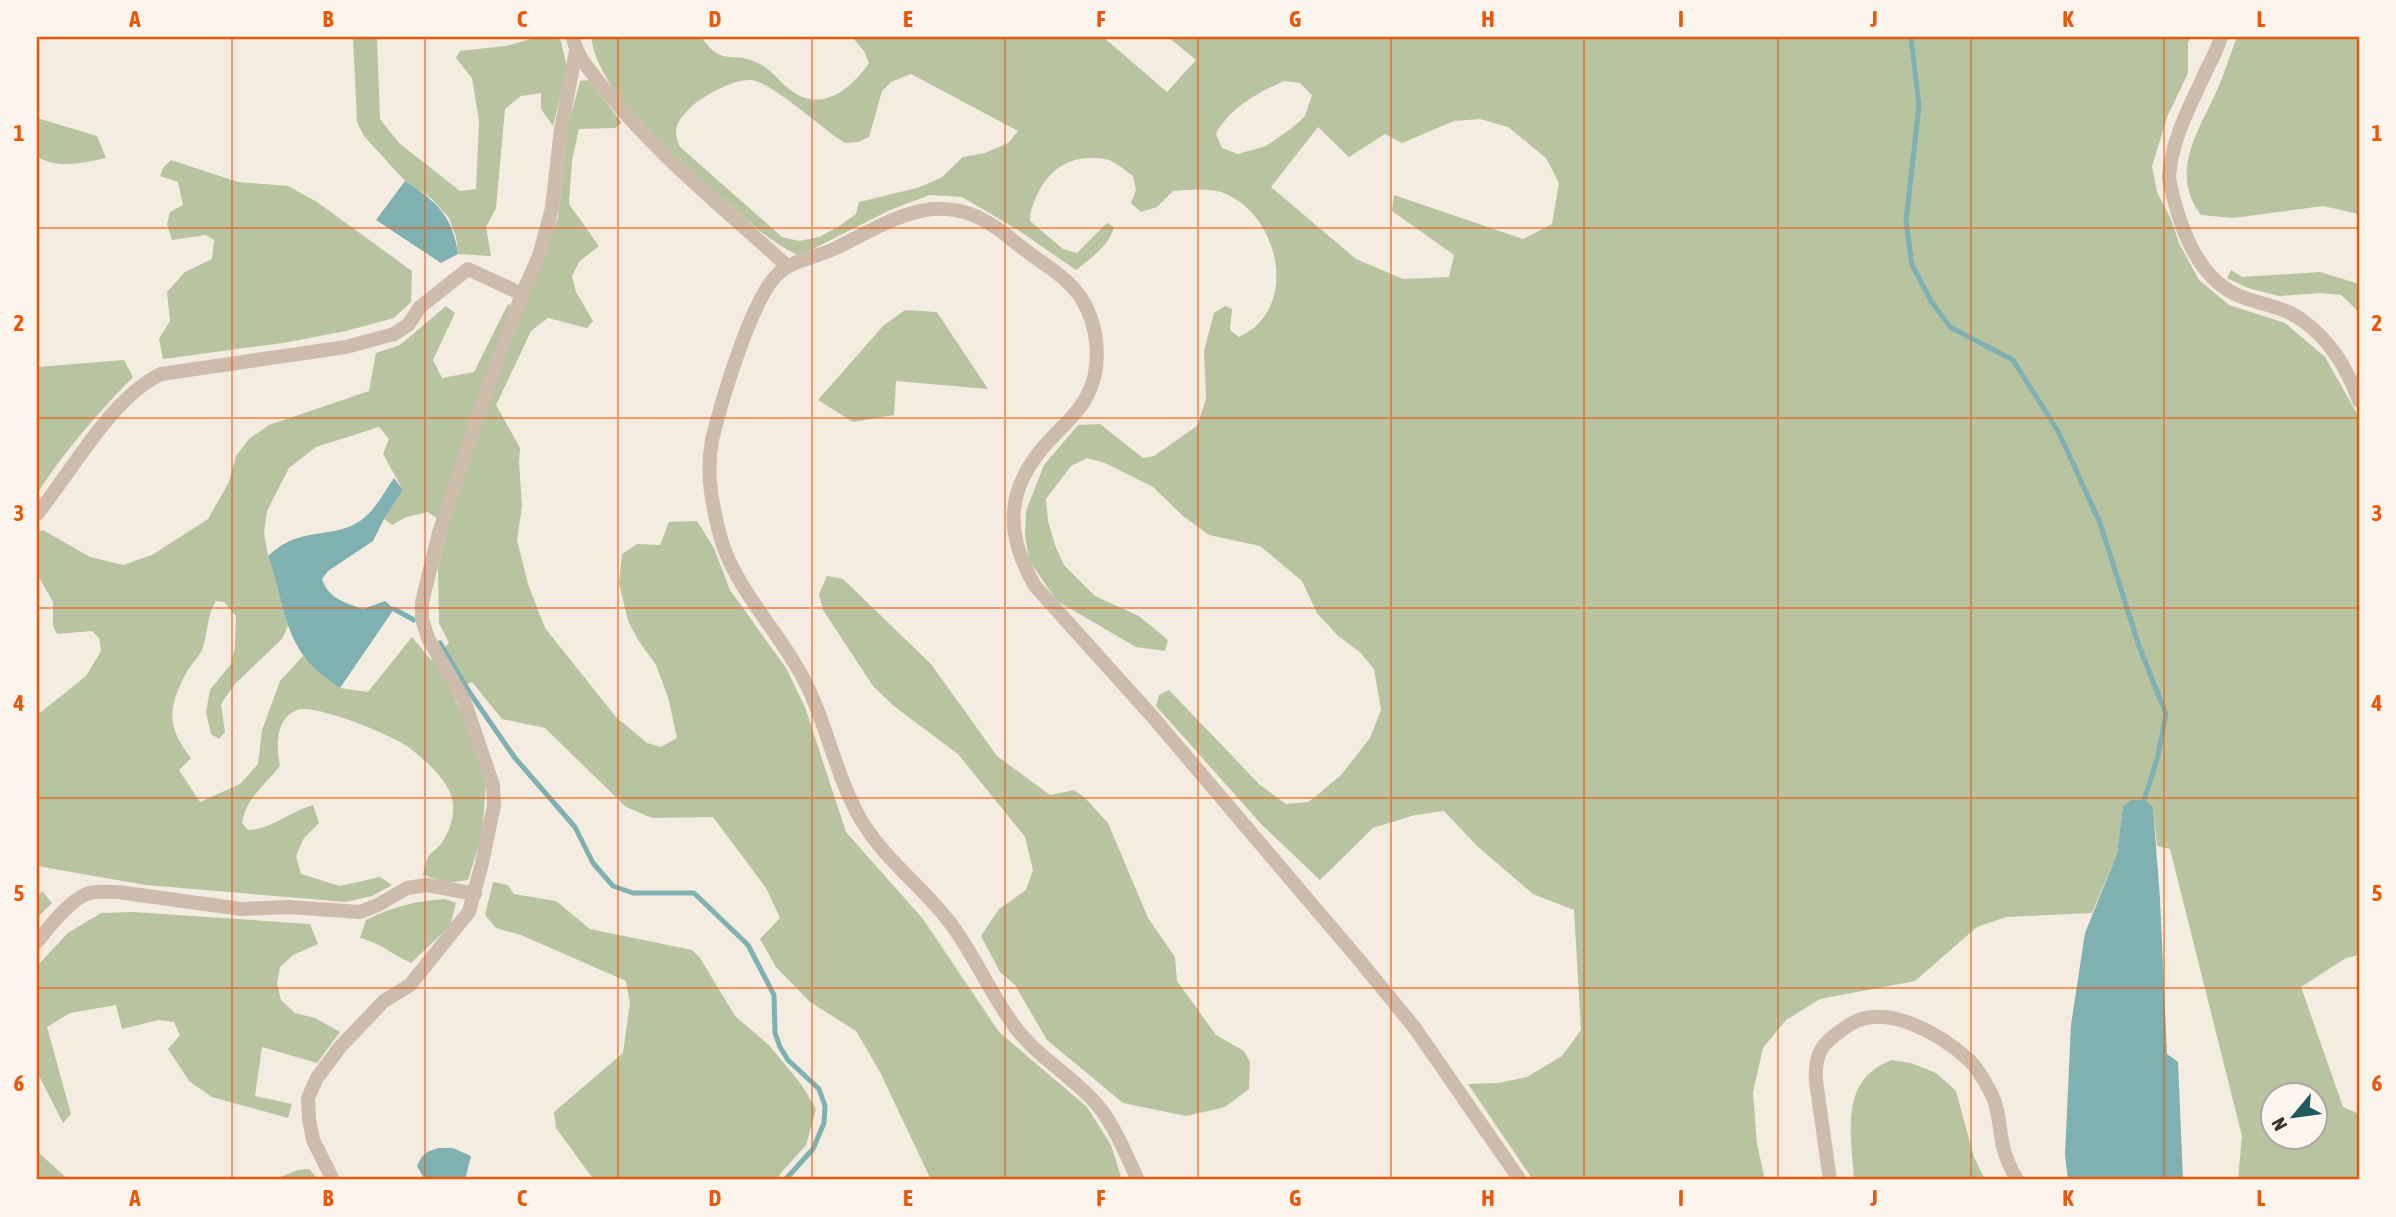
<svg xmlns="http://www.w3.org/2000/svg" width="2396" height="1217" font-family="'Asap Condensed',sans-serif">
	<style>
		.green { fill: #b8c4a0; fill-rule: evenodd }
		.water { fill: #7fb0b2 }
		.lines { fill: none; stroke-linecap: round; stroke-linejoin: round }
		.stream { stroke: #7fb0b2; stroke-width: 5 }
		.street { stroke: #cdbbac; stroke-width: 14 }
		.grid { fill: none; stroke: #e8590c; stroke-width: 2; stroke-opacity: 0.55 }
		.neatline { fill: none; stroke: #e8590c; stroke-width: 2.5 }
		.grid-label { font-size: 23px; text-anchor: middle; font-weight: bold; fill: #e8590c }
	</style>
	<rect width="100%" height="100%" fill="#f4ebe1"/>
	<g class="green">
		<path d="M353 37H377L380 119 399 143 460 191 476 189 479 121 472 78 456 58 460 51 506 46 538 37H556L561 41 567 68 553 126 541 109V93L521 96 505 109 496 208 486 227 491 256 458 254 456 237 449 218 431 198 405 181 364 136 357 122Z"/>
		<path d="M591 37H701C723 68 732 50 758 63 773 70 782 85 796 94 826 111 853 86 869 63L864 51 852 37H1103L1167 92 1196 60 1168 37H2191L2188 43V73L2168 115 2152 166 2157 192 2171 219 2179 243 2199 280 2229 305 2285 323 2325 357 2359 417V955L2346 958 2301 987 2343 1107 2359 1114V1180H2238L2242 1136 2170 849 2157 846 2153 807H2123L2117 854 2092 913 2006 917 1977 927 1915 981 1820 999 1786 1020 1763 1048 1753 1092 1757 1144 1765 1180H1533L1468 1084 1498 1083 1527 1077 1562 1056 1581 1030 1574 910 1533 894 1477 846 1444 811 1415 815 1373 828 1320 880 1262 825 1156 706 1159 695 1169 690 1260 785 1286 804 1308 802 1315 797 1341 775 1370 738 1381 710 1374 669 1360 652 1338 636 1317 613 1302 581 1260 546 1209 535 1183 516 1153 487 1105 463 1087 458 1071 466 1046 499 1048 521 1056 548 1064 565 1095 596 1139 616 1168 640 1165 651 1136 647 1057 601 1029 560 1025 535 1026 511 1044 465 1078 425 1100 424 1143 458 1154 456 1197 426 1206 399 1204 351 1214 313 1225 306 1232 309 1230 330 1239 337C1299 310 1281 218 1226 194 1211 187 1189 190 1173 191L1157 207 1141 212 1131 203 1136 190 1133 176C1125 170 1115 161 1105 159 1074 153 1050 167 1037 195 1033 204 1030 211 1030 221L1063 249 1077 253 1107 223 1114 227C1110 245 1090 259 1076 270L1018 230 962 197 930 195 890 210 799 256C768 241 743 217 717 194 674 157 599 95 591 37ZM911 74 1018 131 1008 143 985 153 963 157 941 178 917 188 859 202 856 214 838 227 819 237 799 241 782 237 680 147C671 128 678 120 692 106 705 95 733 79 751 80 772 82 823 130 845 143L858 142 869 137 882 91 891 82ZM1284 81 1300 83 1312 95 1305 116 1292 128 1266 146 1238 154 1222 148 1216 134C1228 109 1259 92 1284 81ZM1480 119 1508 127 1546 158 1559 183 1552 224 1523 239 1394 195 1392 211 1454 255 1449 277 1403 279 1356 259 1271 187 1318 127 1349 157 1385 134 1402 143 1454 121ZM2274 1094H2316V1136H2274Z"/>
		<path d="M2237 37H2359V214L2323 206 2233 218 2201 215C2168 172 2200 129 2218 88 2225 72 2230 54 2237 37Z"/>
		<path d="M589 80 622 123 615 128 579 129 572 160 569 204 599 246 579 262 572 276 576 292 593 321 587 328 548 318 531 331 496 405 520 448 519 462 522 506 517 540 528 584 545 628 616 717 647 743 661 747 677 738 668 697 656 665 638 640 628 621 619 583 622 554 637 544 660 545 669 522 697 521 714 548 730 590 786 668 805 707 846 832 923 919 999 1032 1087 1107 1111 1145 1122 1180H931L880 1072 856 1031 810 1002 776 967 760 939 780 918 766 888 713 817 652 818 626 807 545 728 502 719 472 682 452 692 463 716 486 785 482 834 468 880 448 883 423 875C424 870 425 864 427 859 429 853 437 849 441 844 450 831 456 814 452 798 447 779 423 758 407 746 391 735 314 703 297 710 275 719 276 747 280 766 265 785 246 798 242 823L248 830C270 830 291 811 313 805L319 823 304 838 296 856 301 874 340 886 380 877 392 885 372 896 346 902 146 885 37 866V710L41 712 86 676 101 651 99 638 92 631 57 634 53 626V602L37 574V533L43 530 90 557 123 565 152 555 208 519 229 482 236 456 249 439 269 425 369 391 376 353 400 345 446 306 455 313 433 360 442 378 474 372 508 304 523 311 558 217 568 126 580 81ZM379 427 389 439 383 454 403 490 384 519 392 525 406 517 428 512 448 526 438 567 439 623 449 643 431 660 412 637 368 692 340 688 303 656 280 681 262 730 258 764 240 784 200 802 179 770 191 758C165 725 168 706 188 670 193 662 201 655 203 647 208 631 207 615 216 601L224 602 236 616 235 646 231 664 210 690 206 712 211 734 219 739 225 732 221 704 235 684 282 639 288 626 276 576 268 556 264 533 267 511 289 468 316 447Z"/>
		<path d="M37 118 97 136 106 158C82 163 60 169 37 157Z"/>
		<path d="M171 160 238 182 288 186 317 202 412 271 411 302 394 318 346 331 283 343 163 359 159 339 170 321 167 292 185 272 212 259 214 240 206 235 172 240 167 224 170 212 183 205 178 182 160 176 163 168Z"/>
		<path d="M2231 270 2242 277 2320 272 2356 283 2359 286V312L2341 295 2320 293 2279 296 2248 288 2227 278Z"/>
		<path d="M905 310 937 312 988 389 896 381 894 415 853 422 818 400 883 326Z"/>
		<path d="M124 360 133 377C97 414 65 450 37 494V367Z"/>
		<path d="M827 576 843 579 931 664 997 756 1050 795 1074 790 1084 797 1108 823 1148 918 1175 957 1177 981 1216 1035 1244 1051 1250 1062 1249 1089 1225 1107 1186 1116 1123 1103 1047 1040 1015 985 1000 972 981 936 999 909 1026 890 1033 870 1025 837 958 754 895 707 873 686 823 610 819 594Z"/>
		<path d="M493 882 508 885 514 894 556 901 590 929 692 950 700 958 735 1016 769 1045 801 1084 816 1109 806 1145 780 1174 778 1180H594L556 1128 554 1112 623 1053 630 1003 626 981 521 935 496 928 485 915Z"/>
		<path d="M42 891 52 903 37 918V898Z"/>
		<path d="M445 899 456 903 450 926 411 963C393 955 379 942 360 938L366 920C392 907 415 901 445 899Z"/>
		<path d="M133 912 310 924 318 944 293 955 280 967 277 983 281 1000 295 1013 315 1018 340 1032 317 1063 262 1047 255 1096 292 1104 288 1118 212 1097 189 1081 168 1049 180 1035 174 1022 158 1020 122 1029 116 1005 70 1013 47 1027 71 1114 63 1123 37 1072V966L68 933 101 913Z"/>
		<path d="M1892 1060 1911 1063 1936 1073 1956 1091 1974 1157 1985 1180H1854C1852 1134 1838 1080 1892 1060Z"/>
		<path d="M37 1144 40 1154 69 1180H37Z"/>
		<path d="M309 1169 319 1180H273L298 1170Z"/>
	</g>
	<g class="water">
		<path d="M405 181C437 202 452 215 458 254L441 263 376 220Z"/>
		<path d="M394 478 403 490 384 519 373 541 328 571 322 579C329 599 344 602 363 609L385 601 394 609 340 688C327 679 312 668 303 655 282 625 281 588 268 556 274 551 279 546 286 543 309 530 338 536 360 521 375 511 384 492 394 478Z"/>
		<path d="M2132 800H2144L2153 807 2160 899 2167 1054 2178 1062 2183 1180H2068L2065 1155 2071 1025 2085 933 2117 854 2123 806Z"/>
		<path d="M439 1148H453L471 1156 465 1180H425L417 1166C422 1154 427 1151 439 1148Z"/>
	</g>
	<g class="lines">
		<g class="stream">
			<path d="M1911 37 1919 106 1906 221 1912 265 1931 301 1950 327 2013 360 2059 433 2100 523 2139 646 2166 714 2158 756 2142 807"/>
			<path d="M394 609 414 620"/>
			<path d="M440 643 470 693 515 758 575 827 593 863 613 886 633 893H694L748 945 774 995 775 1033 780 1047 788 1060 819 1089 825 1106 824 1123 813 1149 785 1180"/>
		</g>
		<g class="street">
			<path d="M573 37C576 55 588 68 599 82 653 152 723 207 787 266"/>
			<path d="M2221 37C2218 49 2211 60 2206 71 2191 104 2172 138 2169 176 2169 182 2172 190 2173 196 2182 232 2198 275 2233 293 2254 304 2282 305 2302 320 2331 341 2347 368 2359 401"/>
			<path d="M37 514C73 470 111 398 161 374L346 347 394 334 408 325 420 307 468 269 522 294"/>
			<path d="M37 942C48 928 72 897 90 893 99 891 109 892 118 892L241 909 289 907 360 912 378 905 407 888 427 885 475 894"/>
			<path d="M333 1180 313 1140 309 1119 308 1098 317 1078 340 1047 384 1001 410 985 459 924 469 912 482 863 494 805 493 785 464 700 428 638 422 619V602L439 533 481 407 522 294 539 256 552 208 561 129 576 51"/>
			<path d="M1138 1180C1125 1153 1113 1120 1091 1098 1067 1073 1036 1055 1015 1027 991 995 975 956 951 924 923 887 885 860 861 820 835 775 827 722 802 676 779 633 743 596 725 551 718 532 714 511 711 492 709 476 709 456 712 440 721 403 752 296 779 273 793 260 817 257 834 249 884 225 932 189 987 222 1002 230 1015 243 1029 253 1047 266 1069 279 1081 298 1099 326 1103 368 1086 398 1075 418 1055 432 1041 450 1004 495 1007 538 1035 586L1152 716 1360 961 1414 1027 1520 1180"/>
			<path d="M1830 1180 1816 1081C1814 1050 1824 1042 1849 1025 1886 1001 1942 1035 1970 1061 1979 1070 1985 1082 1991 1093 2000 1110 1999 1132 2004 1150 2007 1161 2012 1171 2017 1180"/>
		</g>
	</g>
	<path class="grid" d="M232 37V1180M425 37V1180M618 37V1180M812 37V1180M1005 37V1180M1198 37V1180M1391 37V1180M1584 37V1180M1778 37V1180M1971 37V1180M2164 37V1180M37 228H2359M37 418H2359M37 608H2359M37 798H2359M37 988H2359"/>
	<rect width="2396" height="1217" fill="none" stroke="#fbf5ee" stroke-width="77"/>
	<g transform="translate(2294 1116) rotate(241)"><circle r="33" fill="#fbf5ee" stroke="#aea6a0" stroke-width="2"/>
	<path d="M0-5L12 26L0 18L-12 26Z" fill="#1f5a5e"/>
	<text y="-10" font-size="19" font-weight="bold" text-anchor="middle" fill="#3b302b">N</text>
	</g>
	<rect x="38" y="38" width="2320" height="1140" class="neatline"/>
	<g class="grid-label">
		<text x="135" y="27">A</text>
		<text x="328" y="27">B</text>
		<text x="522" y="27">C</text>
		<text x="715" y="27">D</text>
		<text x="908" y="27">E</text>
		<text x="1101" y="27">F</text>
		<text x="1295" y="27">G</text>
		<text x="1488" y="27">H</text>
		<text x="1681" y="27">I</text>
		<text x="1874" y="27">J</text>
		<text x="2068" y="27">K</text>
		<text x="2261" y="27">L</text>
		<text x="19" y="141">1</text>
		<text x="2377" y="141">1</text>
		<text x="19" y="331">2</text>
		<text x="2377" y="331">2</text>
		<text x="19" y="521">3</text>
		<text x="2377" y="521">3</text>
		<text x="19" y="711">4</text>
		<text x="2377" y="711">4</text>
		<text x="19" y="901">5</text>
		<text x="2377" y="901">5</text>
		<text x="19" y="1091">6</text>
		<text x="2377" y="1091">6</text>
		<text x="135" y="1206">A</text>
		<text x="328" y="1206">B</text>
		<text x="522" y="1206">C</text>
		<text x="715" y="1206">D</text>
		<text x="908" y="1206">E</text>
		<text x="1101" y="1206">F</text>
		<text x="1295" y="1206">G</text>
		<text x="1488" y="1206">H</text>
		<text x="1681" y="1206">I</text>
		<text x="1874" y="1206">J</text>
		<text x="2068" y="1206">K</text>
		<text x="2261" y="1206">L</text>
	</g>
</svg>
